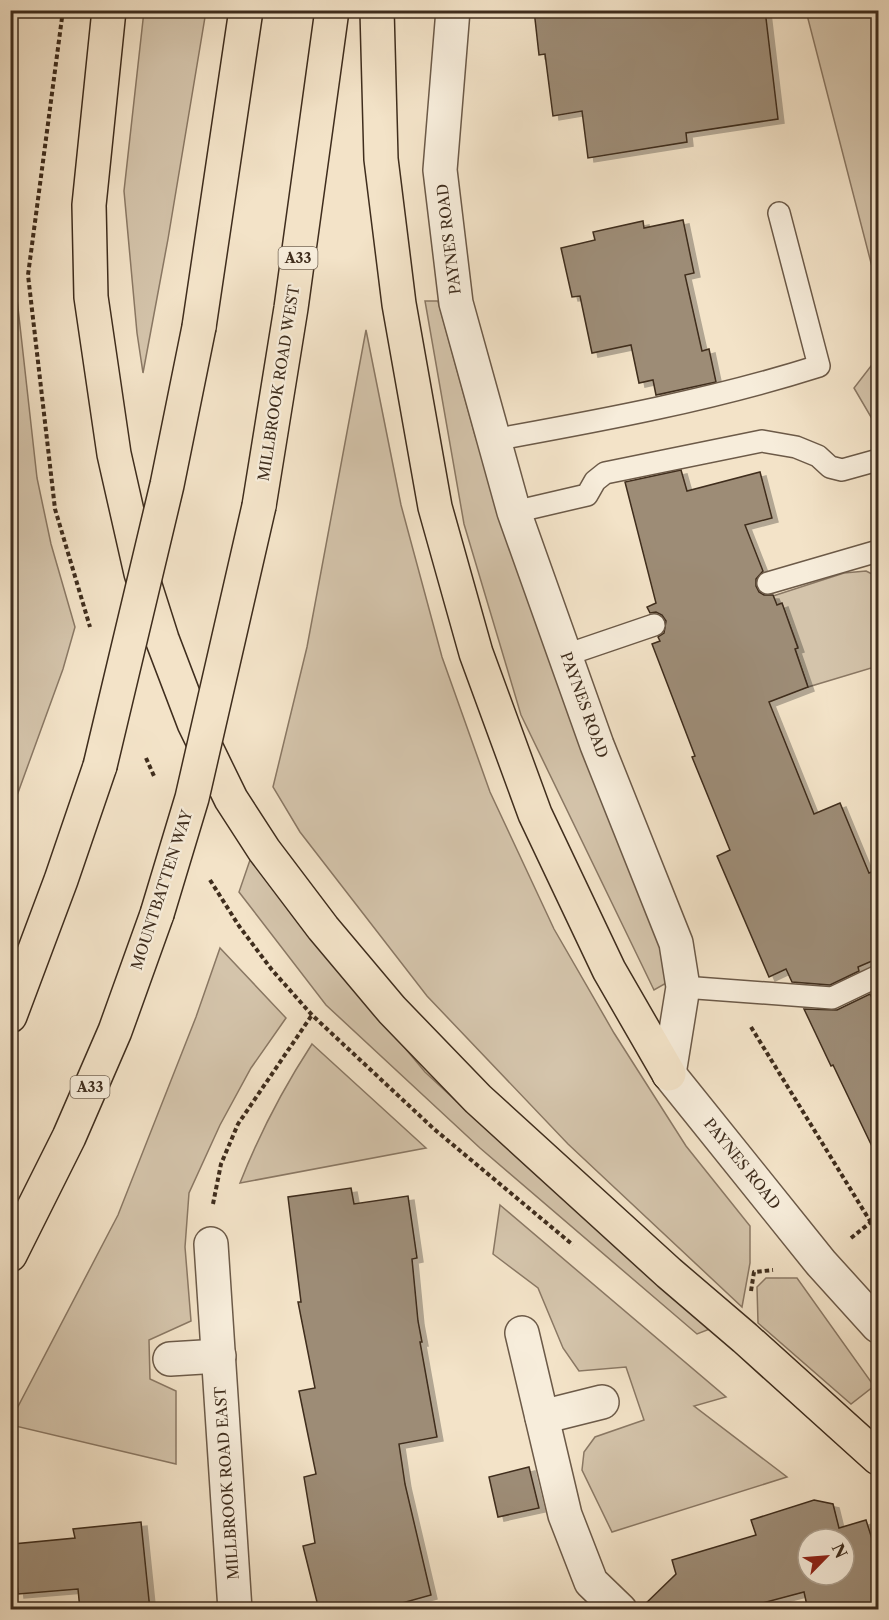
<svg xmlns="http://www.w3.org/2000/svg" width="889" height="1620" font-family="'Libre Caslon Text',serif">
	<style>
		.green { fill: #d4c4ab; stroke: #8a7864; stroke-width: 1.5 }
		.building { fill: #9d8c76; stroke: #3f2d1d; stroke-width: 1.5; fill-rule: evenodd; filter: url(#shadow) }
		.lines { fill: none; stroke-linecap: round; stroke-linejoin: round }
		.service-casing { stroke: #6c5a48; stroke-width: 24 }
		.minor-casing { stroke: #6c5a48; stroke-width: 36 }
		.tertiary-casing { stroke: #6c5a48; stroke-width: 36 }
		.trunk-casing { stroke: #3f2d1d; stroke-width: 36 }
		.path { stroke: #3f2d1d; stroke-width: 4; stroke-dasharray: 4.5 3; stroke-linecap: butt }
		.service { stroke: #f7eddb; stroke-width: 21 }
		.minor { stroke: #f7eddb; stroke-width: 33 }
		.tertiary { stroke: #f7eddb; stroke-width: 33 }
		.trunk { stroke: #f3e3c8; stroke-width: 33 }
		.trunk-bridge-casing { stroke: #3f2d1d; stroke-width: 36; stroke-linecap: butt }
		.trunk-bridge { stroke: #f3e3c8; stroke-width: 33 }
		.labels { text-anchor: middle; stroke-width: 4.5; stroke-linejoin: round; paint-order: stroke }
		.shield { fill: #f7eddb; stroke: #766756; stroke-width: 1.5 }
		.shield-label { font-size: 14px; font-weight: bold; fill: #3f2d1d }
		.street-label { font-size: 15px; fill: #3f2d1d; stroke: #f7eddb }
	</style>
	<defs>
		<filter id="shadow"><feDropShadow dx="6" dy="4" stdDeviation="0" flood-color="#0004"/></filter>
	</defs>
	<rect width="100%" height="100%" fill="#f3e3c8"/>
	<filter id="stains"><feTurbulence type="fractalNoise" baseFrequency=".00333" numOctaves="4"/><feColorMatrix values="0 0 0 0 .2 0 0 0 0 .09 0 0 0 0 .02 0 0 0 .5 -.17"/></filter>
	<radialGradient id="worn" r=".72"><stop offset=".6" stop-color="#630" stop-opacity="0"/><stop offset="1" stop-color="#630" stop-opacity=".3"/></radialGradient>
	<g class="green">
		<path d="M144 11H206L168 239 143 373 137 333 124 191Z"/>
		<path d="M806 11H878V290Z"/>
		<path d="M17 299 37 478 51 544 75 627 63 669 11 812 10 331Z"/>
		<path d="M425 301H438L475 435 537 624 672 959 668 982 654 990 521 715 464 524Z"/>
		<path d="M366 330 401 505 442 657 490 792 554 929 614 1033 686 1146 750 1226V1263L742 1307 568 1144 427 996 300 832 273 787 307 647Z"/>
		<path d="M878 357V429L854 388Z"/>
		<path d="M866 571 878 577V666L808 687 795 649 798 647 782 604 776 605 773 596 844 573Z"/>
		<path d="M250 860 298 920 425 1072 537 1176 715 1327 697 1334 480 1148 326 1005 239 892Z"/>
		<path d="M220 948 286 1018 251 1068 220 1125 189 1193 185 1247 191 1321 149 1340 150 1379 176 1391V1464L11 1425V1420L118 1215 196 1017Z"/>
		<path d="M312 1044 426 1148 240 1183C260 1132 282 1090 312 1044Z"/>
		<path d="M500 1205 726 1397 694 1406 787 1477 612 1532 582 1470 584 1452 595 1437 644 1420 626 1367 579 1371 563 1348 538 1288 493 1254Z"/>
		<path d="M766 1278H797L874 1386 851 1404 758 1323 757 1287Z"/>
	</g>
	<g class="building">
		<path d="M534 10H765L778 119 686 133 687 142 588 158 582 111 553 116 545 54 539 55Z"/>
		<path d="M683 220 694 273 685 275 702 351 709 349 716 382 656 395 653 380 639 383 631 345 592 353 580 296 572 297 561 248 595 240 593 232 643 221 644 228Z"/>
		<path d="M681 470 687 491 760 472 772 518 745 525 763 571 756 579V586L759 592 764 595H773L777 605 782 603 798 648 795 649 808 687 769 702 814 814 840 803 869 873 879 869V958L858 967 859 971 830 985 792 982 786 969 769 977 717 856 730 850 692 757 695 756 652 644 660 641 658 637 664 633 666 621 662 615 656 612 650 613 647 607 656 603 625 482Z"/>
		<path d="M870 994 879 1012V1161L833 1065 831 1066 804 1009 837 1010Z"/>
		<path d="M351 1188 354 1204 408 1196 417 1258 412 1259 418 1321 422 1342H420L437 1437 399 1444 405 1484 431 1595 377 1610H319L303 1546 315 1543 304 1477 316 1474 299 1391 315 1388 298 1302H301L288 1197Z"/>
		<path d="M529 1467 539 1508 498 1517 489 1477Z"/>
		<path d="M814 1500 833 1504 839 1528 866 1520 879 1561V1610H808L804 1592 736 1610H639L676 1574 672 1560 756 1535 751 1520ZM808 1539H844V1575H808Z"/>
		<path d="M141 1522 150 1610H80L78 1589 18 1594 13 1544 75 1538 73 1529Z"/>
	</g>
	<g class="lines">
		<g class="service-casing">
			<g id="service">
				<path d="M493 440C603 420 712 400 819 366L779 213"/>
				<path d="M514 512 587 495 595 481 605 473 762 441 796 447 818 456 830 467 842 470 878 460"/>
				<path d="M768 583 878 551"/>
				<path d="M566 655 654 625"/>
				<path d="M683 987 832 998 878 976"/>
			</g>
		</g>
		<g class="minor-casing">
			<g id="minor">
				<path d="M453 10 440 170 456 303 514 512 597 745 676 943 683 987 669 1074"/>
				<path d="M211 1244 235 1610"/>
				<path d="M522 1333 565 1515 591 1582 620 1610"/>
				<path d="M170 1359 219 1356"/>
				<path d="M542 1417 602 1402"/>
			</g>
		</g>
		<g class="tertiary-casing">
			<path id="tertiary" d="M669 1074 821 1263 878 1326"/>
		</g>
		<g class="trunk-casing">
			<g id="trunk">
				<path d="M109 10 89 205 91 297 114 454 141 573 162 639 194 723 231 799 264 850 323 928 392 1010 478 1099 669 1273 745 1338 878 1458"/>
				<path d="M377 10 381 159 399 304 435 507 476 653 535 814 609 970 669 1074"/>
				<path d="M199 327 246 10"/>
				<path d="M259 506 291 308 332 10"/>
				<path d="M10 1016 61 880 100 766"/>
				<path d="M10 1255 69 1137 115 1031 157 914"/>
			</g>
		</g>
		<g class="path">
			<path d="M63 10 28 275 55 509 90 627"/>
			<path d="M146 758 154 776"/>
			<path d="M210 880 239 926 272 970 312 1015 434 1129 573 1245"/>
			<path d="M751 1027 878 1234"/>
			<path d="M213 1204 221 1164 238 1124 312 1015"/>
			<path d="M851 1238 871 1222"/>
			<path d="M751 1291 754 1272 773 1270"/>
		</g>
		<use href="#service" class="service"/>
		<use href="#minor" class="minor"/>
		<use href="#tertiary" class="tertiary"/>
		<use href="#trunk" class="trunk"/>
		<g class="trunk-bridge-casing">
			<g id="trunk-bridge">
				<path d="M100 766 167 485 199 327"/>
				<path d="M157 914 192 798 259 506"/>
			</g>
		</g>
		<use href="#trunk-bridge" class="trunk-bridge"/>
	</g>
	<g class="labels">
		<g class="shield">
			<rect x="278.5" y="247" width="39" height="22" rx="4.5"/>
			<rect x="70.5" y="1076" width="39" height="22" rx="4.5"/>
		</g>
		<g class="shield-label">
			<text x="298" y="263">A33</text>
			<text x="90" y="1092">A33</text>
		</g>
		<g class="street-label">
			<text transform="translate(449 239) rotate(-97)" y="5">PAYNES ROAD</text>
			<text transform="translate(279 383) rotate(-81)" y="5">MILLBROOK ROAD WEST</text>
			<text transform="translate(584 705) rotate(70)" y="5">PAYNES ROAD</text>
			<text transform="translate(162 890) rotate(-72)" y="5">MOUNTBATTEN WAY</text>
			<text transform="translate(742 1164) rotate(51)" y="5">PAYNES ROAD</text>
			<text transform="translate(227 1483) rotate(-94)" y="5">MILLBROOK ROAD EAST</text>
		</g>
	</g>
	<rect width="889" height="1620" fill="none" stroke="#f3e3c8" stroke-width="36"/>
	<rect x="12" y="12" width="865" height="1596" fill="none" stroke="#3f2d1d" stroke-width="3"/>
	<rect x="18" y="18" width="853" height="1584" fill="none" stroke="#3f2d1d" stroke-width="1.5"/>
	<g transform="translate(826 1557) rotate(65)"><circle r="28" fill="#f7eddb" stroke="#ada08f" stroke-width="1.5"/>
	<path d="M0-4.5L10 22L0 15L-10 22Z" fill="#8f2418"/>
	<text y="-9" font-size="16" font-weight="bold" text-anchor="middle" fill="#3f2d1d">N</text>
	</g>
	<rect width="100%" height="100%" filter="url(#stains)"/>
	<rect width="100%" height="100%" fill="url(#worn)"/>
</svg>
